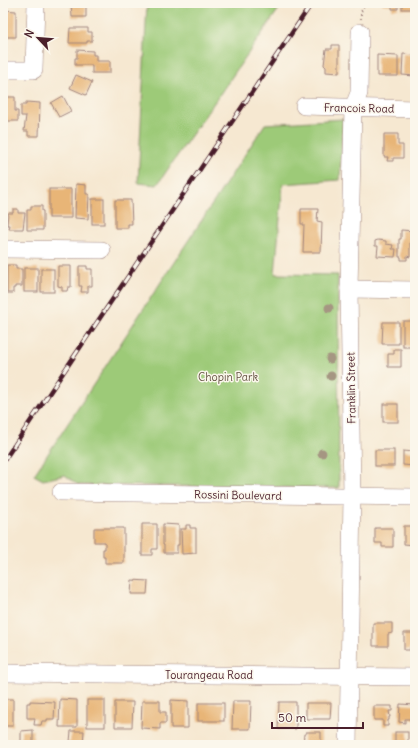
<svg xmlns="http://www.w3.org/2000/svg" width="418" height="748" font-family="Delius,sans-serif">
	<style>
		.green { fill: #9dca78; stroke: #747452 }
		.building { fill: #e8b577 }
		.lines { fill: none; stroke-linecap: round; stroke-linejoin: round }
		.minor-casing { stroke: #a0847e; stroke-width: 18 }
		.path { stroke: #a0847e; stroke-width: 2; stroke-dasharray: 1 3; stroke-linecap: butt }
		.minor { stroke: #fff; stroke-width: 17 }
		.rail-casing { stroke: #4a1f2b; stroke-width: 4.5 }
		.rail { stroke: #fbf7ec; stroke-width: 3; stroke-dasharray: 9; stroke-linecap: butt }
		.tree { fill: #a59682 }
		.labels { text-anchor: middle; stroke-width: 3; stroke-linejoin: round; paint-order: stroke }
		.street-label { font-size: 11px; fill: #4a1f2b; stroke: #fbf7ec }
		.park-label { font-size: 11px; fill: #635242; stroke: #fbf7ec }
	</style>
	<rect width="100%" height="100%" fill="#fbf7ec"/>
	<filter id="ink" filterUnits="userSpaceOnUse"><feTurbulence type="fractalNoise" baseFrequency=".025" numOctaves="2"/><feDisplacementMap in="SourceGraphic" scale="8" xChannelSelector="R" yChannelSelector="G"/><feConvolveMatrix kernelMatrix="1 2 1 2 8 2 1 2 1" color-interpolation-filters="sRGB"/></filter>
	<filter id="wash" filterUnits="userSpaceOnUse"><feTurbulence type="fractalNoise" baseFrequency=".012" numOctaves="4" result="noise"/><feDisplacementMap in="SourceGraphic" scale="16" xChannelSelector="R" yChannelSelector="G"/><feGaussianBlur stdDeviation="0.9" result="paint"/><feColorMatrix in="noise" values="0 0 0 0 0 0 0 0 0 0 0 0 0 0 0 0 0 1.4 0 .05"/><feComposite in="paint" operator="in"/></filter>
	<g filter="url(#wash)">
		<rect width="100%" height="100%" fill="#f6e8d1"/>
		<g class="green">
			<path d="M147 3H283L157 185 138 183Z"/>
			<path d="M343 119 340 180 283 184 275 274 338 275 339 488 78 485 65 475 43 480 34 475 265 124Z"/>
		</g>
		<g id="blocks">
			<g class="building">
				<path d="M71 3H86V17H72Z"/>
				<path d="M382 3H398V9H392V5L382 4Z"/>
				<rect x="402" y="3" width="13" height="6"/>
				<path d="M3 10 16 11V37H3Z"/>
				<path d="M70 28H88V32H92V41H87V43H69Z"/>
				<path d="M332 45H339V73L326 72V67L324 65 326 49H332Z"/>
				<path d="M77 50 93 51V55H96V61H110V73H92V65H75V58H77Z"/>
				<path d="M403 54 415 55V76L402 75Z"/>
				<path d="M377 55 398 56V76H377Z"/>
				<path d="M76 75 92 82 86 95 70 88Z"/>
				<path d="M63 96 71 111 59 117 51 103Z"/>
				<path d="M3 97H15V111H18V121H3Z"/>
				<path d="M26 102 40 103 39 136H28V131H24L26 116H21V105H26Z"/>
				<path d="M384 134H398V145H403V158H393V161H387L388 157H384Z"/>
				<path d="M76 184 86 185V194H89L88 219 75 218Z"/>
				<rect x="49" y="189" width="22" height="29"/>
				<rect x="92" y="199" width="12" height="25"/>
				<path d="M115 200H131L132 224H128V228H115Z"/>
				<path d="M31 206H42V211H43V230H27V210H31Z"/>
				<path d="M13 209H18V213H25L23 229H9L10 225H7L8 213H13Z"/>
				<path d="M301 209H318L317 221 322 222 321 252H303L304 224H301Z"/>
				<path d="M401 230 415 231V243H410V257L407 256V260H401V257H399V239H401Z"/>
				<path d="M378 240 386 241V244L393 245 392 249H396L395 257 377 256 378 246H375V241Z"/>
				<path d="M7 265H16V269H22V286H15V288H13V293H7Z"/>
				<path d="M58 266H71V287H68L67 291H62V287L58 286Z"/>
				<path d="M79 266H87V269H92V286H88V292H81L82 286H79Z"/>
				<rect x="24" y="268" width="14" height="24"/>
				<rect x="41" y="269" width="13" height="23"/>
				<rect x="403" y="321" width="12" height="26"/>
				<path d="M383 322H399V344H382Z"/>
				<path d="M394 349H401V367H388V354H394Z"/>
				<rect x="383" y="404" width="15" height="18"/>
				<rect x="375" y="450" width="19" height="16"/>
				<path d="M403 451 415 452V466L403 465Z"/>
				<path d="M142 524H157V549H152V555H142Z"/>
				<path d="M163 524 179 525V545H177V553H164V545H163Z"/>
				<path d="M186 525H190V528H196V553L182 554 181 529H186Z"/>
				<path d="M404 526H413V530H415V545L404 544Z"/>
				<path d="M94 528H124V563H105V557H103V549H105V542H94Z"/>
				<path d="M375 528H393V547H382V543H375Z"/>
				<path d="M132 580 148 581 147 594H131Z"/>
				<path d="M373 623H392V633L388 634V646H373Z"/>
				<path d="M404 633H415V647H410V650H404Z"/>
				<rect x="3" y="699" width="10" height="27"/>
				<path d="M60 699 77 700V727H59Z"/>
				<rect x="87" y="700" width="18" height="27"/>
				<path d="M171 700 188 701V728H171Z"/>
				<path d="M30 701 55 702 54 719H47V721H42L41 725H34L35 718H27V703H30Z"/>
				<path d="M142 701H160V712H166V723H160V729L141 728Z"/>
				<path d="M233 701H251L250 729H232Z"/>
				<path d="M115 702H133L132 727H115Z"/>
				<path d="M279 702H296V729H278Z"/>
				<rect x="198" y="703" width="26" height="18"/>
				<path d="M306 703H331L330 719H306Z"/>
				<path d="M400 704 415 705V719H405V723L399 722Z"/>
				<path d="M374 706H392V711H389L390 717H389V720H388V726H383V720H374Z"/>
				<path d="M33 730V744H21V731Z"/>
				<path d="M71 731H84L83 745H67V742H70Z"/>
				<path d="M306 732H321V745H303L304 734H306Z"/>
				<rect x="395" y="732" width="13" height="13"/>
			</g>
		</g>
	</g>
	<g filter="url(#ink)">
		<use href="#blocks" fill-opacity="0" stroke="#a0847e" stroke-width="1"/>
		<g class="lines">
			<g class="minor-casing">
				<g id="minor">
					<path d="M3 70H34L36 3"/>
					<path d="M304 106 415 109"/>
					<path d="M3 249 102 250"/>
					<path d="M349 289 415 290"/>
					<path d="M61 492 415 497"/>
					<path d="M3 673 415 677"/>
					<path d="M348 745 352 496 349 289 353 108 359 93 360 32"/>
				</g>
			</g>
			<path class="path" d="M361 19V12L365 3"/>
			<use href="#minor" class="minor"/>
			<g class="rail-casing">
				<path id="rail" d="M3 462 312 3"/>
			</g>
			<use href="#rail" class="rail"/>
		</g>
		<g class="tree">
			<circle cx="329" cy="308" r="4.5"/>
			<circle cx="330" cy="359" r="4.5"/>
			<circle cx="331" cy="376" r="4.5"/>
			<circle cx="322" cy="453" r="4.5"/>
		</g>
	</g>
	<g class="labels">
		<g class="street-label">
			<text transform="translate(359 108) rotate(1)" y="4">Francois Road</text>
			<text transform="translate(351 388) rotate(-91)" y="4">Franklin Street</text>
			<text transform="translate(238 495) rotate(1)" y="4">Rossini Boulevard</text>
			<text x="209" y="679">Tourangeau Road</text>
		</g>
		<g class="park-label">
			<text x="228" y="381">Chopin Park</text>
		</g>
	</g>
	<rect width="418" height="748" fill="none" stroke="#fbf7ec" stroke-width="16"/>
	<g transform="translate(38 38) rotate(296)" stroke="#fbf7ec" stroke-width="3" paint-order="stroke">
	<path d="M0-3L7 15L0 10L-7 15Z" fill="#4a1f2b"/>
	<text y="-6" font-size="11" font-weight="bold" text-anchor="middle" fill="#4a1f2b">N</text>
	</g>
	<path d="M272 722v6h91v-6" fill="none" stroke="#4a1f2b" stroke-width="2"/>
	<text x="278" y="722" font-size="12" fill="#4a1f2b" stroke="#fbf7ec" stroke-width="3" paint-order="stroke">50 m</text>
</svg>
